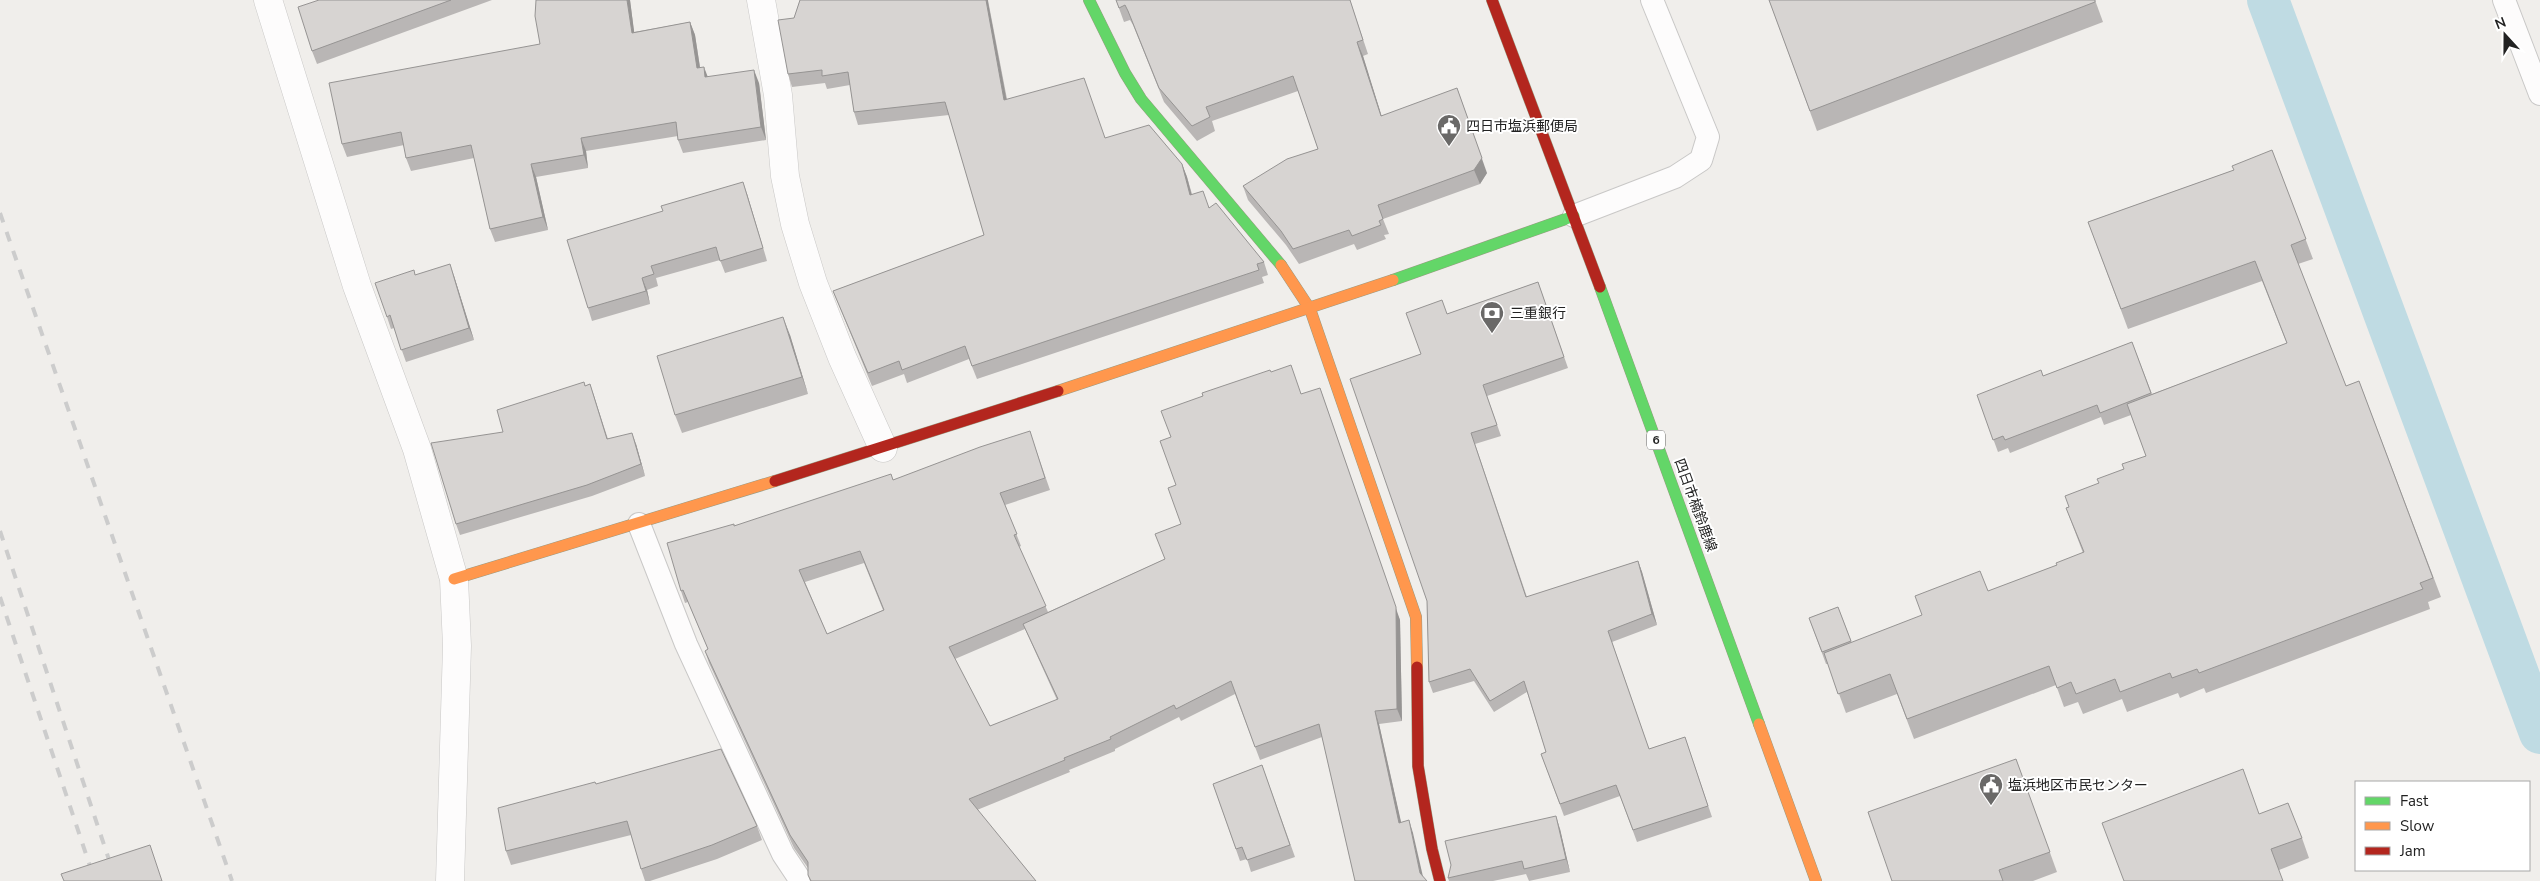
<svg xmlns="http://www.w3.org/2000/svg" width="2540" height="881" font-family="'Nunito Sans','Noto Sans JP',sans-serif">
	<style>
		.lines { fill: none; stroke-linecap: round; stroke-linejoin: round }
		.canal { stroke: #bfdbe3; stroke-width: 42 }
		.lane-casing { stroke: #c9c8c7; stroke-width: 24 }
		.street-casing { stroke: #c9c8c7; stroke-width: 29 }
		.fast-casing { stroke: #999a82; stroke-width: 12 }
		.slow-casing { stroke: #999a82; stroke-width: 12 }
		.jam-casing { stroke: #999a82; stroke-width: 12 }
		.lane { stroke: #fdfcfc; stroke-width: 22 }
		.street { stroke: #fdfcfc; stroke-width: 28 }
		.fast { stroke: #63d668; stroke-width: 11 }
		.slow { stroke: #ff974d; stroke-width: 11 }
		.jam { stroke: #b3261e; stroke-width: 11 }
		.rail { stroke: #ccc; stroke-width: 4; stroke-dasharray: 10 10; stroke-linecap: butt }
		.wall { fill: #b9b6b5; fill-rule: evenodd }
		.shaded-wall { fill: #969493 }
		.building { fill: #d7d4d2; stroke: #969493; fill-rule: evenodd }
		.labels { text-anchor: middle; stroke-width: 4; stroke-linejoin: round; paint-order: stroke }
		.shield { fill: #fff; stroke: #646464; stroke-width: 1 }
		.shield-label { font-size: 12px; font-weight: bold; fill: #222 }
		.poi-label { font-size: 14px; fill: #222; stroke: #fff; text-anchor: start }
		.street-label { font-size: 14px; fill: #222; stroke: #fff }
	</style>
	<rect width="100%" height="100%" fill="#f0eeeb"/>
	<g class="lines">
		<path class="canal" d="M2268 0 2540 733"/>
		<g class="lane-casing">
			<g id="lane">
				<path d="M2504 0 2540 94"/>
				<path d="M1574 216 1675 177 1701 160 1708 137 1652 0"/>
				<path d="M639 524 686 644 783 854 801 881"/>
			</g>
		</g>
		<g class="street-casing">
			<g id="street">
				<path d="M268 0 357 286 417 449 454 579 457 646 450 881"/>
				<path d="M761 0 778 95 785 176 795 224 813 283 842 357 883 448"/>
			</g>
		</g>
		<g class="fast-casing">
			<g id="fast">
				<path d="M1089 0 1125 73 1141 99 1281 265"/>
				<path d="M1393 280 1574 216"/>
				<path d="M1600 287 1759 724"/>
			</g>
		</g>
		<g class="slow-casing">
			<g id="slow">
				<path d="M1281 265 1310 309 1416 617 1417 667"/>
				<path d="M1058 391 1393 280"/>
				<path d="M454 579 775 481"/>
				<path d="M1759 724 1816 881"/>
			</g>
		</g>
		<g class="jam-casing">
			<g id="jam">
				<path d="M1492 0 1600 287"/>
				<path d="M775 481 1058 391"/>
				<path d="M1417 667 1418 766 1432 849 1440 881"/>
			</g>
		</g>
		<use href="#lane" class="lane"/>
		<use href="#street" class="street"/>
		<use href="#fast" class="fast"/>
		<use href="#slow" class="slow"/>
		<use href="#jam" class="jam"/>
		<g class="rail">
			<path d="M0 213 232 881"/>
			<path d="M0 531 116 881"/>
			<path d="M0 597 95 881"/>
		</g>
	</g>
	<g class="wall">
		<path d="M319 0H492L317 64 312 51Z"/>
		<path d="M536 0H630L634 32 690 22 695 35 700 67 708 77 759 83 766 140 683 153 678 140V136L586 151 588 168 536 177 548 230 495 242 490 229 474 158 411 171 406 158 404 145 347 157 342 144 540 44Z"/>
		<path d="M800 0H988L1007 99 1105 138 1182 164 1187 177 1192 194 1209 207 1264 262 1268 275 1262 277 1264 283 977 379 969 359 907 383 904 374 872 386 833 291 984 235 949 115 858 125 854 112 850 85 827 89 825 83 792 87 788 74 794 18Z"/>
		<path d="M1116 0H1350L1368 54 1363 56 1381 115 1487 173 1480 184 1383 219 1389 234 1384 235 1386 239 1357 250 1354 244 1299 264 1286 245 1248 200 1243 186 1318 149 1298 91 1212 121 1215 131 1197 141 1164 102 1133 25 1130 20 1124 22Z"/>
		<path d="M1769 0H2095L2103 22 1817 131Z"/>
		<path d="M2272 150 2313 259 2298 264 2346 386 2359 381 2441 597 2428 602 2430 609 2206 693 2204 688 2180 698 2178 693 2127 712 2122 699 2083 714 2078 702 2064 707 2056 685 1914 739 1897 694 1846 713 1828 664H1826L1809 618 1838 607 1852 643 2057 565 2083 553 2066 508 2069 507 2099 483 2146 456 2131 415 2104 425 2101 417 2010 453 2008 448 1998 452 1977 395 2043 376 2132 342 2152 394 2287 344 2262 281 2128 329 2088 222 2234 170Z"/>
		<path d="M747 194 767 261 725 273 720 260 656 278 658 286 647 290 650 304 592 321 588 308Z"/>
		<path d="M416 275 454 276 474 340 406 362 394 328 391 329 387 317Z"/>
		<path d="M1538 282 1568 368 1487 396 1501 436 1475 444 1527 597 1638 561 1642 572 1657 625 1612 642 1649 749 1685 737 1712 817 1637 842 1620 796 1564 816 1541 754 1546 752 1527 692 1494 712 1474 681 1433 693 1429 682 1421 354 1447 314Z"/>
		<path d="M790 335 808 394 682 433 675 415Z"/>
		<path d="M1271 372 1301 394 1400 620 1402 721 1379 724 1401 823 1413 833 1355 881 1322 737 1260 760 1235 694 1181 721 1179 717 1115 749V751L1069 770 1070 772 977 810 1036 881H810L808 875V868L794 848 709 663 705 651 708 649 688 602 685 603 681 591 734 526 893 480 1034 444 1050 490 1005 505 1021 546 1019 547 1048 612 1165 559 1181 524 1171 437ZM864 563 883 610 827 634 805 582ZM1025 629 1057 700 990 726 955 659Z"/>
		<path d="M584 382 585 386 590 384 608 439 636 444 645 476 592 496 460 535 456 524 503 432Z"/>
		<path d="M2016 759 2057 872 2033 881H1892Z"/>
		<path d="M1262 765 1295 857 1251 872 1247 859 1240 861 1213 784Z"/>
		<path d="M596 784 757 826 762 840 717 859 650 881H645L641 869 631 835 511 865 506 851Z"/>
		<path d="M2259 814 2302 838 2309 858 2279 870 2124 881Z"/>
		<path d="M1560 829 1570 872 1529 881 1526 874 1493 881H1449L1448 878Z"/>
	</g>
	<g class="shaded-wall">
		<path d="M627 0H630L636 46 632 33Z"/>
		<path d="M986 0H988V2L1009 113 1004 100Z"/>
		<path d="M690 22 695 35 702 81 697 68Z"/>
		<path d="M1357 42 1363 56 1386 130 1381 116Z"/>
		<path d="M704 67 709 80 705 77Z"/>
		<path d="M754 70 759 83 766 140 761 127Z"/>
		<path d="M1457 88 1487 173 1480 184 1474 170Z"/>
		<path d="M581 138 586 151 588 168 584 155Z"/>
		<path d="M531 164 536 177 548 230 543 217Z"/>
		<path d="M1182 164 1187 177 1195 208 1190 195Z"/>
		<path d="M743 182 747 194 767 261 763 248Z"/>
		<path d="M450 264 454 276 474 340 469 328Z"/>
		<path d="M642 278 647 290 650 304Z"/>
		<path d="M783 317 790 335 808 394 802 377Z"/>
		<path d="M590 384 594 396 611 451 607 439Z"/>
		<path d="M1320 388 1400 620 1402 721 1397 709Z"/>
		<path d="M632 433 636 444 645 476 641 464Z"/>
		<path d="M1638 561 1642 572 1657 625 1652 614Z"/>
		<path d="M1375 711 1379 724 1404 835 1399 823Z"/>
		<path d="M1556 816 1560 829 1570 872 1566 859Z"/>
		<path d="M1409 820 1413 833 1424 881 1420 873Z"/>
	</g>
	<g class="building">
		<path d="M319 0H451L312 51 298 7Z"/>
		<path d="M536 0H627L632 33 690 22 697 68 704 67 705 77 754 70 761 127 678 140 676 122 581 138 584 155 531 164 543 217 490 229 471 145 406 158 401 132 342 144 329 83 540 44 535 16Z"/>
		<path d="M800 0H986L1004 100 1084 78 1105 138 1149 125 1182 164 1190 195 1203 191 1209 208 1216 203 1264 262 1257 264 1259 270 972 366 965 346 902 370 899 361 868 373 833 291 984 235 945 102 854 112 848 72 822 76V70L788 74 778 20 794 18Z"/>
		<path d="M1116 0H1350L1363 40 1357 42 1381 116 1457 88 1482 158 1474 170 1378 205 1383 219 1379 221 1381 225 1352 236 1349 230 1293 249 1281 231 1243 186 1287 159 1318 149 1293 76 1206 107 1210 117 1192 126 1159 88 1128 11 1125 5 1119 8Z"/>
		<path d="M1769 0H2095V2L1810 111Z"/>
		<path d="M2272 150 2306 239 2291 245 2346 386 2359 381 2433 578 2420 583 2423 589 2199 673 2197 669 2172 678 2170 673 2120 692 2115 679 2076 694 2071 682 2057 688 2049 666 1907 719 1890 674 1838 694 1824 653 1922 615 1915 596 1980 571 1988 591 2057 565 2056 563 2084 552 2066 508 2069 507 2065 496 2099 483 2097 479 2124 469 2122 464 2146 456 2127 404 2287 343 2255 261 2121 309 2088 222 2234 170 2232 166Z"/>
		<path d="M743 182 763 248 720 261 716 247 651 266 654 274 642 278 646 291 588 308 567 240 663 211 661 206Z"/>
		<path d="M450 264 469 328 401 350 390 315 387 317 375 283 414 270 415 275Z"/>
		<path d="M1538 282 1564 357 1483 385 1497 425 1471 433 1526 597 1638 561 1652 614 1608 631 1649 749 1685 737 1708 806 1633 830 1616 785 1560 804 1541 754 1546 752 1524 681 1490 701 1470 669 1429 682 1427 601 1350 379 1421 354 1406 313 1442 300 1447 314Z"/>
		<path d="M783 317 802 377 675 415 657 356Z"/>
		<path d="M2132 342 2151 393 2100 413 2097 405 2005 440 2003 436 1993 440 1977 395 2041 370 2043 376Z"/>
		<path d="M1291 365 1301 394 1320 388 1396 607 1397 709 1375 711 1399 823 1409 820 1420 873 1427 881H1355L1319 724 1255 747 1231 681 1176 709 1174 705 1110 737 1111 739 1064 758 1065 760 969 799 1036 881H811L808 875V862L790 835 705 651 708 649 683 590 681 591 667 543 734 524V526L891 474 893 480 980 447 1030 431 1045 478 1000 493 1017 534 1014 535 1046 606 949 647 990 726 1058 699 1023 624 1165 559 1155 534 1181 524 1168 488 1176 485 1160 441 1171 437 1161 411 1203 396 1202 393 1270 370 1271 372ZM860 551 884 610 827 634 799 570Z"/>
		<path d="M584 382 585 386 590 384 607 439 632 433 641 464 587 485 456 524 431 443 503 432 497 410Z"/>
		<path d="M1838 607 1851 641 1822 652 1809 618Z"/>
		<path d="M721 749 757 826 712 845 641 869 627 821 506 851 498 808 595 782 596 784Z"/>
		<path d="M2016 759 2050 852 1999 870 2003 881H1892L1868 812Z"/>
		<path d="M1262 765 1290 845 1247 860 1242 847 1236 849 1213 784Z"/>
		<path d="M2243 769 2259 814 2288 803 2302 838 2271 849 2283 881H2124L2102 823Z"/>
		<path d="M1556 816 1566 859 1524 869 1522 861 1448 878 1451 865 1445 841Z"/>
		<path d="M150 845 162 881H64L61 874Z"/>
	</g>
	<defs>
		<g id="civic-pin" transform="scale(1.25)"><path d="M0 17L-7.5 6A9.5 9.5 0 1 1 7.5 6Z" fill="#6a6968" stroke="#fff"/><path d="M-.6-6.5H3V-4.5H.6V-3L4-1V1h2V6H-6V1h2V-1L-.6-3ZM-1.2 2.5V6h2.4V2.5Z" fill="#fff"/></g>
		<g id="bank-pin" transform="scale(1.25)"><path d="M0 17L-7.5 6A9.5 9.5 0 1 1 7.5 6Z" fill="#6a6968" stroke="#fff"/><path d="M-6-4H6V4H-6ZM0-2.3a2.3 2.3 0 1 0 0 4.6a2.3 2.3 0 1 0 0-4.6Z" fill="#fff"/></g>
	</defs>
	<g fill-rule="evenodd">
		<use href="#civic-pin" x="1449" y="126"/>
		<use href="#bank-pin" x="1492" y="313"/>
		<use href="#civic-pin" x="1991" y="785"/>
	</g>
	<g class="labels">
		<rect class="shield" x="1647" y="430.5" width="18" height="19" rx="4"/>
		<g class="shield-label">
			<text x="1656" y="444">6</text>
		</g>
		<g class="poi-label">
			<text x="1466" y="131">四日市塩浜郵便局</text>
			<text x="1510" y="318">三重銀行</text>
			<text x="2008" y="790">塩浜地区市民センター</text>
		</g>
		<g class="street-label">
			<text transform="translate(1696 505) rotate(70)" y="5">四日市楠鈴鹿線</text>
		</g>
	</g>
	<rect x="2355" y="781" width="175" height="90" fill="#ffffff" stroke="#a7a7a7"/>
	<rect x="2365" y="797" width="25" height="8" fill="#63d668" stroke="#a7a7a7"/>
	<text x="2400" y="806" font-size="15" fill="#222222">Fast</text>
	<rect x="2365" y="822" width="25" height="8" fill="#ff974d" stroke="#a7a7a7"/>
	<text x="2400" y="831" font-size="15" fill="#222222">Slow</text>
	<rect x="2365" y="847" width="25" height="8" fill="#b3261e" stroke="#a7a7a7"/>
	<text x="2400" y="856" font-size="15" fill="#222222">Jam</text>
	<g transform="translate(2505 35) rotate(339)" stroke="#ffffff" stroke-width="4" paint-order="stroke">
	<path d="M0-4L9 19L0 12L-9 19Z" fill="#222222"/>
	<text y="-8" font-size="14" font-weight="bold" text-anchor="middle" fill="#222222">N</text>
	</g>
</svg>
